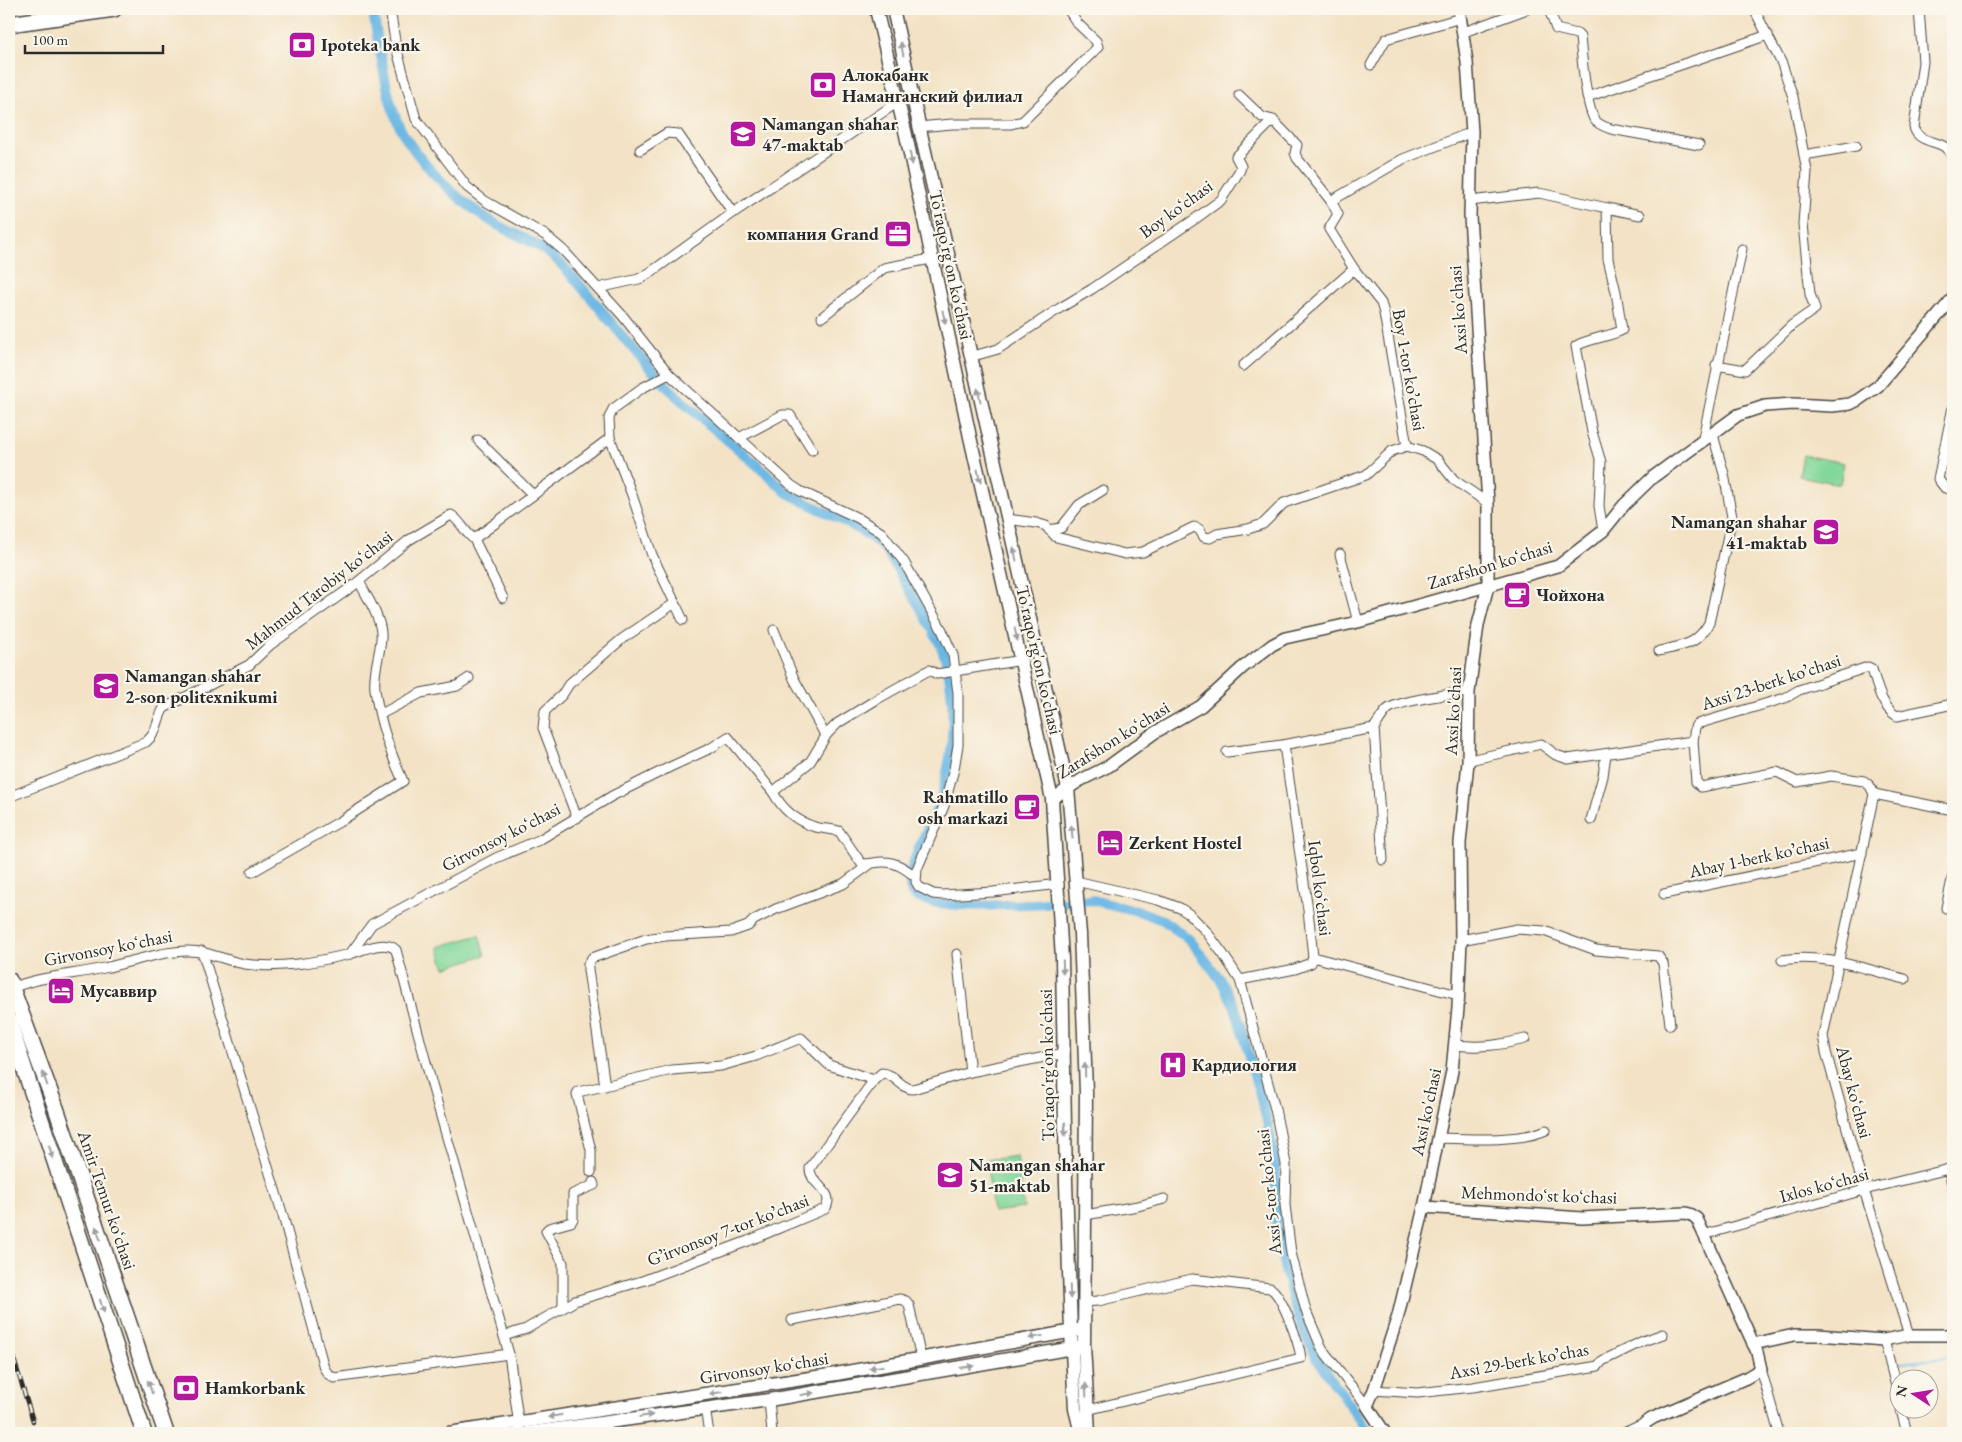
<svg xmlns="http://www.w3.org/2000/svg" width="1962" height="1442" font-family="'EB Garamond',serif">
	<style>
		.green { fill: #82d79a; stroke: #568162 }
		.lines { fill: none; stroke-linecap: round; stroke-linejoin: round }
		.stream { stroke: #6bb7e4; stroke-width: 2.5 }
		.canal { stroke: #6bb7e4; stroke-width: 10 }
		.minor-casing { stroke: #494642; stroke-width: 11 }
		.tertiary-casing { stroke: #494642; stroke-width: 14 }
		.secondary-casing { stroke: #494642; stroke-width: 15 }
		.primary-casing { stroke: #494642; stroke-width: 18 }
		.minor { stroke: #fff; stroke-width: 9 }
		.tertiary { stroke: #fff; stroke-width: 11 }
		.secondary { stroke: #fff; stroke-width: 12 }
		.primary { stroke: #fff; stroke-width: 15 }
		.rail-casing { stroke: #2b2b2b; stroke-width: 4.5 }
		.rail { stroke: #fbf7ec; stroke-width: 2.5; stroke-dasharray: 8; stroke-linecap: butt }
		.oneway { fill: #a0a0a0 }
		.labels { text-anchor: middle; stroke-width: 4.5; stroke-linejoin: round; paint-order: stroke }
		.poi-label { font-size: 18px; font-weight: bold; fill: #2b2b2b; stroke: #fbf7ec; text-anchor: start }
		.street-label { font-size: 18px; fill: #2b2b2b; stroke: #fbf7ec }
	</style>
	<rect width="100%" height="100%" fill="#fbf7ec"/>
	<filter id="ink" filterUnits="userSpaceOnUse"><feTurbulence type="fractalNoise" baseFrequency=".02" numOctaves="2"/><feDisplacementMap in="SourceGraphic" scale="10" xChannelSelector="R" yChannelSelector="G"/><feConvolveMatrix kernelMatrix="1 2 1 2 8 2 1 2 1" color-interpolation-filters="sRGB"/></filter>
	<filter id="wash" filterUnits="userSpaceOnUse"><feTurbulence type="fractalNoise" baseFrequency=".0096" numOctaves="4" result="noise"/><feDisplacementMap in="SourceGraphic" scale="20" xChannelSelector="R" yChannelSelector="G"/><feGaussianBlur stdDeviation="1.12" result="paint"/><feColorMatrix in="noise" values="0 0 0 0 0 0 0 0 0 0 0 0 0 0 0 0 0 1.4 0 .05"/><feComposite in="paint" operator="in"/></filter>
	<g filter="url(#wash)">
		<rect width="100%" height="100%" fill="#f3e2c5"/>
		<g class="green">
			<path d="M1803 455 1844 463 1840 484 1799 476Z"/>
			<path d="M479 935 485 955 445 968 438 947Z"/>
			<path d="M1017 1156 1024 1208 993 1212 986 1160Z"/>
		</g>
		<g class="lines">
			<path class="stream" d="M1902 1363 1953 1357"/>
			<path class="canal" d="M373 9C374 21 377 34 379 46 385 76 389 113 407 140 429 172 460 202 494 223 516 236 543 244 561 264 601 306 635 357 678 397 713 430 752 458 786 492 819 511 858 523 886 550 904 581 924 611 939 642 954 673 955 725 950 758 947 771 945 786 941 799 934 818 899 878 913 894 932 915 1061 901 1093 900L1141 912 1163 920 1190 940 1220 979 1235 1007 1266 1117 1275 1157 1276 1220 1282 1258 1294 1303 1305 1335 1319 1361 1369 1433"/>
		</g>
	</g>
	<g filter="url(#ink)">
		<g class="lines">
			<g class="minor-casing">
				<g id="minor">
					<path d="M390 9 396 47 416 119 467 187 485 201 545 235 564 251 622 315 669 374 791 485 800 491 858 518 882 533 904 562 942 630 953 655 958 693V745L954 769 944 806 917 869 916 882 919 887 933 894 942 895 993 892 1059 884"/>
					<path d="M1549 9 1556 29 1577 34 1580 37C1582 58 1585 101 1594 119 1597 124 1605 127 1611 129L1699 145"/>
					<path d="M1919 9 1923 62 1914 127C1918 142 1934 140 1945 147 1948 150 1951 154 1953 157"/>
					<path d="M1464 32 1527 9"/>
					<path d="M1371 65 1386 39 1461 18"/>
					<path d="M1239 95 1262 117 1273 120"/>
					<path d="M1587 97 1768 35"/>
					<path d="M918 127 952 124H1011L1023 121 1098 47 1096 41 1077 23 1068 9"/>
					<path d="M640 150 667 133 678 134 733 213"/>
					<path d="M1804 155 1856 146"/>
					<path d="M1331 201 1338 214 1329 229 1354 269 1381 303 1384 313 1407 446"/>
					<path d="M1470 201 1539 193 1607 208 1608 259 1616 292 1622 330C1616 335 1587 339 1576 346L1592 432 1601 462 1599 506 1603 531"/>
					<path d="M1607 208 1640 215"/>
					<path d="M598 288 639 279 651 272 733 213 898 102"/>
					<path d="M822 317 884 268 931 259"/>
					<path d="M970 357 998 349 1060 308 1092 289 1195 219 1221 200 1240 170 1241 166 1236 157 1273 120 1297 145 1295 153 1297 158 1331 201 1403 159 1472 132"/>
					<path d="M1716 365 1745 370 1792 325 1815 309 1810 294 1803 224 1807 171 1793 97 1782 64 1754 9"/>
					<path d="M1243 366 1354 269"/>
					<path d="M1953 407 1938 479 1945 488 1953 490"/>
					<path d="M739 438 782 415H790L812 450"/>
					<path d="M478 440 533 495"/>
					<path d="M1702 443 1742 249"/>
					<path d="M1007 519 1036 523 1046 526 1056 537 1125 554 1143 552 1194 527 1199 529 1204 537 1210 538 1217 534 1248 529 1263 524 1284 503 1366 475 1392 451 1407 446 1423 451 1438 460 1454 480 1488 503"/>
					<path d="M1049 530 1061 528 1079 505 1103 490"/>
					<path d="M474 539 503 598"/>
					<path d="M1340 554 1358 622"/>
					<path d="M675 603 683 620"/>
					<path d="M774 630 794 679 823 731 827 734"/>
					<path d="M1659 651C1683 645 1696 646 1709 623L1732 517 1724 474 1713 435"/>
					<path d="M381 714 421 693 457 686 469 678"/>
					<path d="M1374 728 1383 860"/>
					<path d="M1693 741 1696 782 1701 787 1777 772 1797 782 1831 776 1864 781 1870 786 1874 794"/>
					<path d="M1227 752 1282 745 1374 728C1377 724 1384 712 1388 709 1399 701 1454 693 1469 692"/>
					<path d="M1468 762 1474 759 1541 744 1556 755 1568 759 1693 741 1695 727 1697 724 1785 698 1799 690 1868 667 1872 669C1877 685 1881 707 1897 716L1953 704"/>
					<path d="M773 792C782 809 796 821 815 827 823 829 832 829 839 831L861 863C869 866 876 861 884 862 897 862 907 870 916 877"/>
					<path d="M1874 794 1823 1036 1826 1052 1864 1190 1909 1335"/>
					<path d="M1874 794 1953 810"/>
					<path d="M9 797 146 742C159 731 156 720 164 708L249 665 270 645 353 586 409 540 451 515C460 520 465 533 474 539L610 438"/>
					<path d="M577 818 543 728 545 711 562 695 569 684 622 639 675 603 652 555 632 495 610 438 609 418 613 409 642 388 669 374"/>
					<path d="M1591 820 1603 776 1606 754"/>
					<path d="M252 872 339 822 403 781C390 752 379 721 375 689 373 671 380 655 381 639 383 620 367 598 359 581"/>
					<path d="M1076 881 1158 900 1180 908 1189 914 1206 931 1223 954 1240 980 1275 1109 1286 1164 1285 1205 1291 1253 1306 1311 1322 1349 1367 1406"/>
					<path d="M1664 894 1862 853"/>
					<path d="M1946 908 1953 875"/>
					<path d="M1461 940 1517 929 1544 931 1596 950 1658 956 1663 963 1670 1025"/>
					<path d="M202 951 283 1216 324 1368 328 1374 334 1378 509 1354"/>
					<path d="M350 954C363 950 386 939 396 950L432 1085 509 1354 520 1433"/>
					<path d="M957 954 970 1072"/>
					<path d="M1313 957 1458 995"/>
					<path d="M1782 960C1823 953 1865 969 1905 979"/>
					<path d="M1240 980 1295 969 1311 963 1313 957 1308 910 1284 745"/>
					<path d="M12 988C41 976 73 975 104 968 131 962 158 952 186 951 207 950 225 961 245 964 280 969 316 962 350 954L372 924 496 858 539 840 612 796 670 767 711 748 728 737 773 792 810 762 827 734 838 723 879 698 929 670 937 674 1022 660"/>
					<path d="M1456 1045C1482 1048 1500 1045 1525 1039"/>
					<path d="M605 1086 588 970V964L592 958 646 939 665 936 731 932 748 926 754 920 776 909 843 884 869 865"/>
					<path d="M1438 1138C1467 1139 1521 1142 1546 1130"/>
					<path d="M1948 1169 1953 1187"/>
					<path d="M591 1172V1150L577 1094 578 1092 672 1070 721 1066 756 1056 801 1038 829 1065 874 1080"/>
					<path d="M1085 1215 1138 1206 1164 1199"/>
					<path d="M1703 1235 1864 1190 1953 1168"/>
					<path d="M1084 1302 1098 1301 1192 1279 1270 1288C1282 1294 1299 1343 1301 1358L1087 1410"/>
					<path d="M563 1307V1263L546 1231 549 1228 571 1222 573 1219V1194L594 1185 593 1182"/>
					<path d="M792 1320 900 1299 906 1301 909 1305 921 1358"/>
					<path d="M504 1336 526 1329 575 1301 645 1280 748 1241 825 1209C837 1191 809 1185 810 1168L874 1080 882 1073C896 1074 901 1089 913 1089L970 1072 1065 1053"/>
					<path d="M1884 1340 1900 1402"/>
					<path d="M1761 1369 1779 1433"/>
					<path d="M1374 1390 1417 1393 1473 1387 1598 1366 1602 1361 1643 1341 1663 1334"/>
					<path d="M769 1400 772 1433"/>
					<path d="M705 1408 709 1433"/>
					<path d="M1901 1410 1907 1433"/>
					<path d="M1624 1433 1645 1423"/>
				</g>
			</g>
			<g class="tertiary-casing">
				<g id="tertiary">
					<path d="M1052 799 1081 780 1109 766 1154 733 1201 706 1242 668 1272 645 1285 638 1358 622 1558 566 1603 531 1624 505 1653 477 1738 415 1765 406 1793 404 1832 406 1850 404 1858 400 1878 386 1953 298"/>
					<path d="M1424 1207 1582 1218 1686 1213 1692 1215 1697 1219 1757 1352 1761 1369 1746 1378 1653 1418 1645 1423 1643 1433"/>
					<path d="M1753 1344 1794 1335H1818L1884 1340 1909 1335H1953"/>
					<path d="M1385 1433 1367 1406 1374 1390 1398 1316 1424 1207 1452 1071 1458 1008 1461 940 1460 843 1468 762 1469 692 1478 625 1488 586V503L1470 216 1472 132 1467 62 1459 9"/>
				</g>
			</g>
			<g class="secondary-casing">
				<g id="secondary">
					<path d="M876 9 906 135 970 437 1052 799 1062 959 1066 1182 1071 1331 1075 1409 1081 1433"/>
					<path d="M893 9 1068 788 1080 934 1084 1034 1086 1093 1084 1346 1089 1433"/>
					<path d="M449 1433 836 1374 1079 1330"/>
					<path d="M528 1433 769 1400 1079 1347"/>
				</g>
			</g>
			<g class="primary-casing">
				<g id="primary">
					<path d="M9 24 114 9"/>
					<path d="M9 980 56 1108 166 1433"/>
					<path d="M9 1022 144 1433"/>
				</g>
			</g>
			<use href="#minor" class="minor"/>
			<use href="#tertiary" class="tertiary"/>
			<use href="#secondary" class="secondary"/>
			<use href="#primary" class="primary"/>
			<g class="rail-casing">
				<path id="rail" d="M9 1343 33 1421"/>
			</g>
			<use href="#rail" class="rail"/>
		</g>
		<defs><path id="oneway-solid" d="M-6-.8H1V-3.2L6.5 0L1 3.2V.8H-6Z" transform="scale(1.25)"/></defs>
		<g class="oneway">
			<use href="#oneway-solid" transform="translate(902 49) rotate(-102)"/>
			<use href="#oneway-solid" transform="translate(911 158) rotate(79)"/>
			<use href="#oneway-solid" transform="translate(944 317) rotate(77)"/>
			<use href="#oneway-solid" transform="translate(979 395) rotate(-103)"/>
			<use href="#oneway-solid" transform="translate(979 476) rotate(77)"/>
			<use href="#oneway-solid" transform="translate(1015 554) rotate(-102)"/>
			<use href="#oneway-solid" transform="translate(1016 634) rotate(77)"/>
			<use href="#oneway-solid" transform="translate(1072 832) rotate(-95)"/>
			<use href="#oneway-solid" transform="translate(1063 967) rotate(89)"/>
			<use href="#oneway-solid" transform="translate(1085 1070) rotate(-92)"/>
			<use href="#oneway-solid" transform="translate(45 1079) rotate(-110)"/>
			<use href="#oneway-solid" transform="translate(1065 1129) rotate(89)"/>
			<use href="#oneway-solid" transform="translate(51 1152) rotate(72)"/>
			<use href="#oneway-solid" transform="translate(98 1233) rotate(-109)"/>
			<use href="#oneway-solid" transform="translate(1070 1292) rotate(88)"/>
			<use href="#oneway-solid" transform="translate(102 1306) rotate(72)"/>
			<use href="#oneway-solid" transform="translate(1036 1337) rotate(170)"/>
			<use href="#oneway-solid" transform="translate(876 1367) rotate(170)"/>
			<use href="#oneway-solid" transform="translate(967 1367) rotate(-8)"/>
			<use href="#oneway-solid" transform="translate(150 1387) rotate(-109)"/>
			<use href="#oneway-solid" transform="translate(1086 1390) rotate(-93)"/>
			<use href="#oneway-solid" transform="translate(716 1393) rotate(170)"/>
			<use href="#oneway-solid" transform="translate(807 1394) rotate(-10)"/>
			<use href="#oneway-solid" transform="translate(555 1416) rotate(171)"/>
			<use href="#oneway-solid" transform="translate(646 1416) rotate(-8)"/>
		</g>
	</g>
	<defs>
		<g id="bank-square" transform="scale(1.4375)"><rect x="-9" y="-9" width="18" height="18" rx="4" fill="#b5179e" stroke="#fbf7ec"/><path d="M-6-4H6V4H-6ZM0-2.3a2.3 2.3 0 1 0 0 4.6a2.3 2.3 0 1 0 0-4.6Z" fill="#fff"/></g>
		<g id="school-square" transform="scale(1.4375)"><rect x="-9" y="-9" width="18" height="18" rx="4" fill="#b5179e" stroke="#fbf7ec"/><path d="M0-5L7-2L0 1L-7-2ZM-4 1L0 2.5L4 1V4Q0 6-4 4Z" fill="#fff"/></g>
		<g id="office-square" transform="scale(1.4375)"><rect x="-9" y="-9" width="18" height="18" rx="4" fill="#b5179e" stroke="#fbf7ec"/><path d="M-6-3h4V-5.5h4V-3h4V5H-6ZM-1-4.5V-3h2v-1.5ZM-6 0V1H6V0Z" fill="#fff"/></g>
		<g id="cafe-square" transform="scale(1.4375)"><rect x="-9" y="-9" width="18" height="18" rx="4" fill="#b5179e" stroke="#fbf7ec"/><path d="M-5.5-4.5H6V0H3Q3 3.5 0 3.5H-2.5Q-5.5 3.5-5.5 0ZM3-3.2v2h1.7v-2ZM-6 4.5H4V6H-6Z" fill="#fff"/></g>
		<g id="hotel-square" transform="scale(1.4375)"><rect x="-9" y="-9" width="18" height="18" rx="4" fill="#b5179e" stroke="#fbf7ec"/><path d="M-6-4.5h1.5V1H6V5H4.5V3h-9V5H-6ZM-4 0a1.8 1.8 0 1 1 3.6 0ZM.5 0V-2.5h3Q6-2.5 6 0Z" fill="#fff"/></g>
		<g id="hospital-square" transform="scale(1.4375)"><rect x="-9" y="-9" width="18" height="18" rx="4" fill="#b5179e" stroke="#fbf7ec"/><path d="M-5-5h3v3.5h4V-5h3V5h-3V1.5h-4V5h-3Z" fill="#fff"/></g>
	</defs>
	<g fill-rule="evenodd">
		<use href="#bank-square" x="302" y="45"/>
		<use href="#bank-square" x="823" y="85"/>
		<use href="#school-square" x="743" y="134"/>
		<use href="#office-square" x="898" y="234"/>
		<use href="#school-square" x="1826" y="532"/>
		<use href="#cafe-square" x="1517" y="595"/>
		<use href="#school-square" x="106" y="686"/>
		<use href="#cafe-square" x="1027" y="807"/>
		<use href="#hotel-square" x="1110" y="843"/>
		<use href="#hotel-square" x="61" y="991"/>
		<use href="#hospital-square" x="1173" y="1065"/>
		<use href="#school-square" x="950" y="1175"/>
		<use href="#bank-square" x="186" y="1388"/>
	</g>
	<g class="labels">
		<g class="poi-label">
			<text x="321" y="51">Ipoteka bank</text>
			<text x="842" y="81">Алокабанк<tspan x="842" dy="21">Наманганский филиал</tspan></text>
			<text x="762" y="130">Namangan shahar<tspan x="762" dy="21">47-maktab</tspan></text>
			<text x="879" y="240" text-anchor="end">компания Grand</text>
			<text x="1807" y="528" text-anchor="end">Namangan shahar<tspan x="1807" dy="21">41-maktab</tspan></text>
			<text x="1536" y="601">Чойхона</text>
			<text x="125" y="682">Namangan shahar<tspan x="125" dy="21">2-son politexnikumi</tspan></text>
			<text x="1008" y="803" text-anchor="end">Rahmatillo<tspan x="1008" dy="21">osh markazi</tspan></text>
			<text x="1129" y="849">Zerkent Hostel</text>
			<text x="80" y="997">Мусаввир</text>
			<text x="1192" y="1071">Кардиология</text>
			<text x="969" y="1171">Namangan shahar<tspan x="969" dy="21">51-maktab</tspan></text>
			<text x="205" y="1394">Hamkorbank</text>
		</g>
		<g class="street-label">
			<text transform="translate(1176 209) rotate(-36)" y="6">Boy koʻchasi</text>
			<text transform="translate(951 265) rotate(78)" y="6">To'raqo'rg'on ko'chasi</text>
			<text transform="translate(1458 310) rotate(-94)" y="6">Axsi ko'chasi</text>
			<text transform="translate(1409 370) rotate(80)" y="6">Boy 1-tor koʼchasi</text>
			<text transform="translate(1490 565) rotate(-17)" y="6">Zarafshon koʻchasi</text>
			<text transform="translate(319 590) rotate(-38)" y="6">Mahmud Tarobiy koʻchasi</text>
			<text transform="translate(1039 660) rotate(77)" y="6">To'raqo'rg'on ko'chasi</text>
			<text transform="translate(1771 682) rotate(-18)" y="6">Аxsi 23-berk koʼchasi</text>
			<text transform="translate(1453 711) rotate(-87)" y="6">Axsi ko'chasi</text>
			<text transform="translate(1113 740) rotate(-32)" y="6">Zarafshon koʻchasi</text>
			<text transform="translate(501 837) rotate(-27)" y="6">Girvonsoy koʻchasi</text>
			<text transform="translate(1759 857) rotate(-12)" y="6">Аbay 1-berk koʼchasi</text>
			<text transform="translate(1320 888) rotate(83)" y="6">Iqbol koʻchasi</text>
			<text transform="translate(108 948) rotate(-11)" y="6">Girvonsoy koʻchasi</text>
			<text transform="translate(1047 1065) rotate(-91)" y="6">To'raqo'rg'on ko'chasi</text>
			<text transform="translate(1854 1092) rotate(75)" y="6">Abay koʻchasi</text>
			<text transform="translate(1426 1112) rotate(-78)" y="6">Axsi ko'chasi</text>
			<text transform="translate(1824 1185) rotate(-15)" y="6">Ixlos koʻchasi</text>
			<text transform="translate(1269 1192) rotate(-96)" y="6">Аxsi 5-tor koʼchasi</text>
			<text transform="translate(1539 1195) rotate(2)" y="6">Mehmondoʻst koʻchasi</text>
			<text transform="translate(107 1200) rotate(71)" y="6">Amir Temur koʻchasi</text>
			<text transform="translate(728 1230) rotate(-21)" y="6">Gʼirvonsoy 7-tor koʼchasi</text>
			<text transform="translate(1519 1361) rotate(-10)" y="6">Аxsi 29-berk koʼchas</text>
			<text transform="translate(764 1368) rotate(-9)" y="6">Girvonsoy koʻchasi</text>
		</g>
	</g>
	<rect width="1962" height="1442" fill="none" stroke="#fbf7ec" stroke-width="30"/>
	<g transform="translate(1914 1394) rotate(282)"><circle r="24" fill="#fbf7ec" stroke="#a8a59f"/>
	<path d="M0-4L9 19L0 12L-9 19Z" fill="#b5179e"/>
	<text y="-8" font-size="14" font-weight="bold" text-anchor="middle" fill="#2b2b2b">N</text>
	</g>
	<path d="M25 45v8h138v-8" fill="none" stroke="#2b2b2b" stroke-width="2.5"/>
	<text x="32" y="45" font-size="15" fill="#2b2b2b" stroke="#fbf7ec" stroke-width="4" paint-order="stroke">100 m</text>
</svg>
